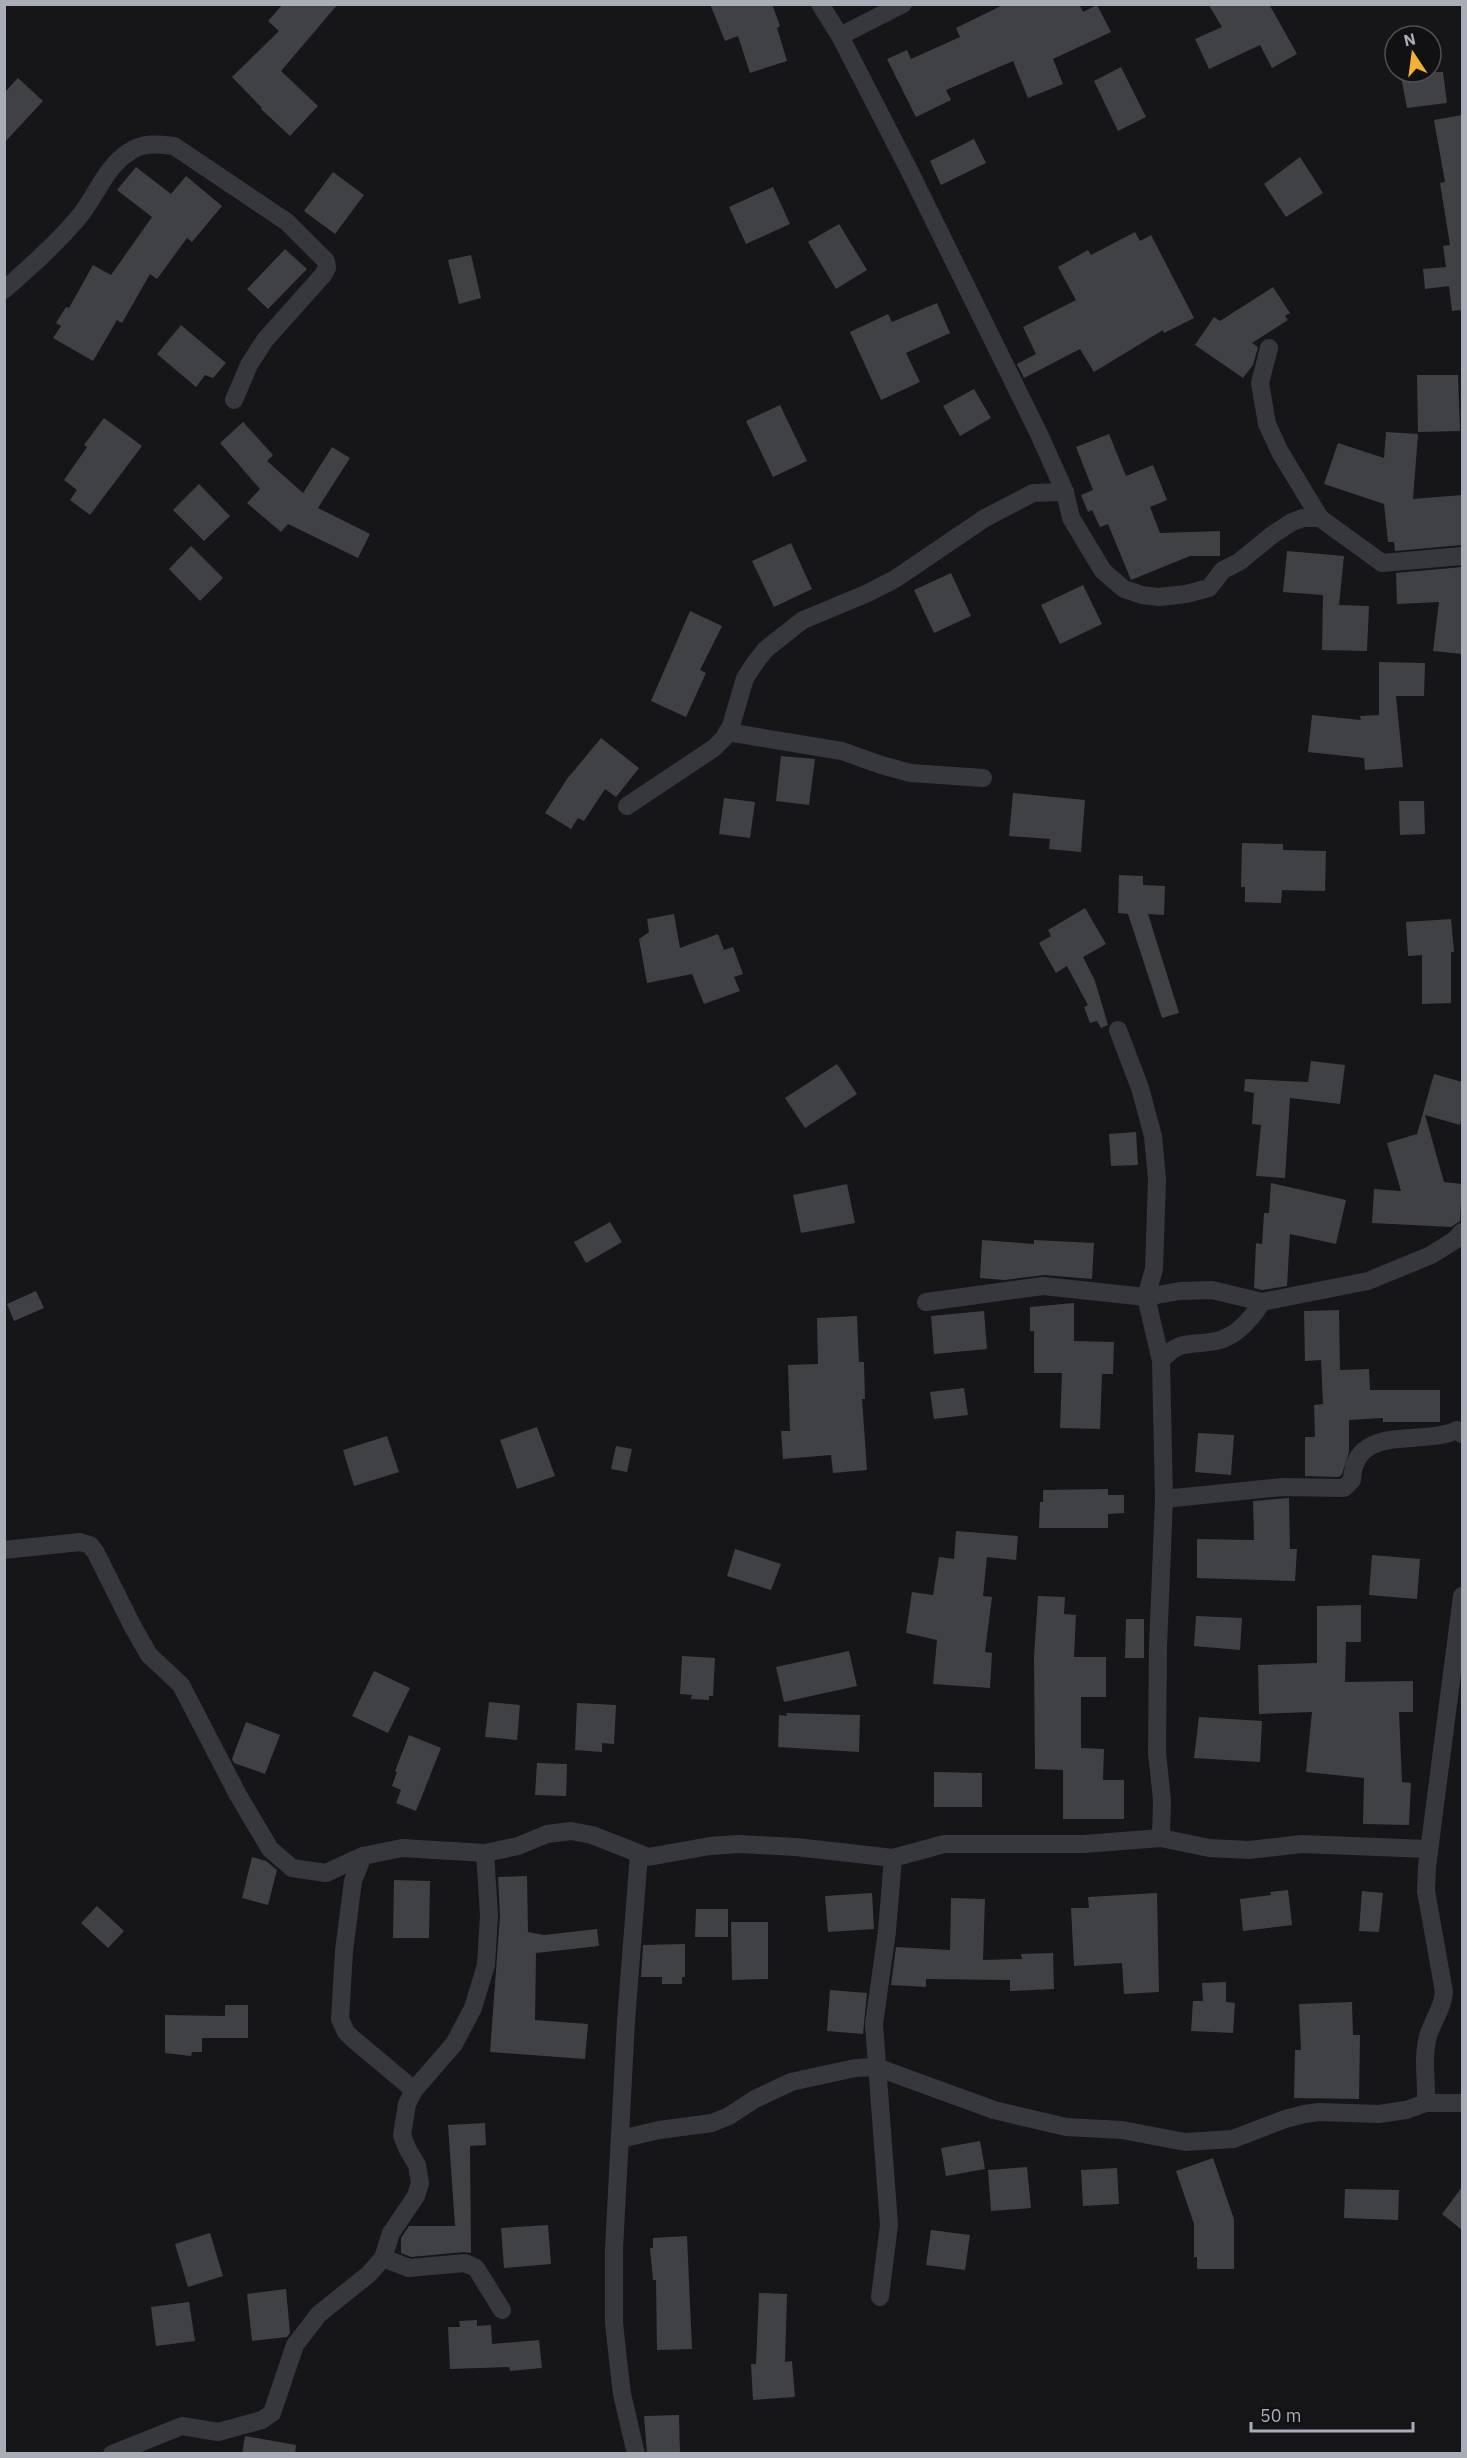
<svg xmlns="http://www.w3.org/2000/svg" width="1467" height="2458" font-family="'IBM Plex Sans',sans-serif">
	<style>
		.building { fill: #404145 }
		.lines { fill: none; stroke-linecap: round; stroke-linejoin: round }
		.minor { stroke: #37383d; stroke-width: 18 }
	</style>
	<rect width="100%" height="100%" fill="#161618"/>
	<g class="building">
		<path d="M283 4H338L281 71 318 106 290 136 261 109 262 108 232 77 279 31 268 21Z"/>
		<path d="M710 4H772L780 26 777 28 787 61 750 73 738 36 725 41Z"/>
		<path d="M1005 4H1079L1083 12 1097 5 1111 32 1053 59 1063 84 1028 98 1013 61 946 90 951 100 916 117 887 59 907 50 911 59 960 37 956 28Z"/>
		<path d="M1208 4H1269L1297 54 1272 68 1260 45 1209 69 1195 39 1222 27Z"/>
		<path d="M1121 67 1146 117 1118 131 1094 81Z"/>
		<path d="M1400 72H1443L1447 103 1407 108Z"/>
		<path d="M18 78 43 101 4 143V93Z"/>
		<path d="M1462 115V310L1452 311 1449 286 1425 289 1423 269 1446 267 1443 246 1450 245 1440 183 1445 182 1434 120Z"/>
		<path d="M974 139 986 163 941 185 930 161Z"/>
		<path d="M1300 157 1323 193 1286 217 1264 184Z"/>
		<path d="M136 167 171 194 186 176 222 206 192 242 187 238 157 279 150 274 122 323 117 320 93 361 53 338 61 326 56 323 66 307 69 308 93 265 111 275 152 217 117 190Z"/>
		<path d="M333 172 364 195 335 234 304 211Z"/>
		<path d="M773 187 790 224 746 244 729 207Z"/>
		<path d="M839 224 867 270 836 289 808 242Z"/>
		<path d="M1135 232 1140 241 1151 235 1194 318 1164 333 1163 330 1094 372 1080 349 1024 378 1017 364 1036 354 1023 327 1076 300 1058 267 1088 250 1091 255Z"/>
		<path d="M285 249 307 269 268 309 247 289Z"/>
		<path d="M471 255 481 298 459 304 448 260Z"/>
		<path d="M1273 287 1290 313 1285 316 1288 320 1252 343 1258 347 1253 365 1243 378 1195 345 1214 317 1220 321Z"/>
		<path d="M937 303 950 333 906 353 920 382 881 400 850 332 888 314 892 322Z"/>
		<path d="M181 325 226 363 213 378 205 375 196 387 157 354Z"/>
		<path d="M1417 375H1458L1460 431 1418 432Z"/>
		<path d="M974 389 991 418 960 436 943 406Z"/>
		<path d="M780 405 807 461 773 477 746 421Z"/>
		<path d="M104 418 142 446 90 515 70 500 77 490 64 480 87 447 84 445Z"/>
		<path d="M243 422 273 455 267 461 303 493 332 447 350 458 318 508 370 534 358 558 288 524 281 532 247 503 260 489 220 443Z"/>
		<path d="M1386 432 1418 434 1413 499 1462 495V545L1395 551 1394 542H1388L1384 504 1324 484 1338 443 1384 458Z"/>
		<path d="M1109 434 1126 476 1153 465 1167 500 1150 507 1160 533 1220 531V556H1190L1131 580 1108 524 1100 527 1092 510 1088 512 1081 495 1093 490 1076 447Z"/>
		<path d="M199 484 230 516 204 541 173 510Z"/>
		<path d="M791 543 812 589 774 607 752 561Z"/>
		<path d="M191 546 223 578 200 601 169 569Z"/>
		<path d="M1287 551 1344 556 1339 605 1369 606 1367 651 1322 650 1323 595 1283 592Z"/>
		<path d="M1462 567V654L1433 651 1439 602 1397 604 1396 573Z"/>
		<path d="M951 573 971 616 934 633 914 590Z"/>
		<path d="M1083 585 1102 624 1060 644 1041 605Z"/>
		<path d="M690 611 722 626 700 670 706 673 686 717 651 701Z"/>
		<path d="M1379 662 1425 663 1424 696H1396L1403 767 1365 770 1364 758 1308 752 1312 715 1361 720 1360 716 1379 715Z"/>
		<path d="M601 738 639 768 616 797 605 789 584 821 578 818 571 829 545 813 567 779Z"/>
		<path d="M781 756 815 759 809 805 776 801Z"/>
		<path d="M1013 793 1085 800 1081 852 1049 849 1050 839 1009 836Z"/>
		<path d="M724 798 755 802 750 838 719 834Z"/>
		<path d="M1399 801H1424L1425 834 1400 835Z"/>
		<path d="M1242 843 1283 844V850L1326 851 1325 891 1282 890 1281 903 1245 902V887H1241Z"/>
		<path d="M1119 875 1143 876V885L1165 886 1164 915 1148 914 1179 1013 1162 1018 1128 914 1118 913Z"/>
		<path d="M1085 908 1106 944 1083 957 1095 981 1108 1025 1101 1028 1097 1021 1090 1023 1084 1007 1088 1005 1067 966 1056 973 1039 943 1051 936 1048 930Z"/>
		<path d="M674 914 680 948 718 934 724 950 733 947 743 974 734 977 740 991 704 1004 692 974 647 983 639 939 649 932 647 919Z"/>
		<path d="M1451 919 1454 952H1451V1003L1422 1004V955L1408 956 1406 922Z"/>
		<path d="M1311 1061 1345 1065 1340 1104 1290 1098 1285 1178 1256 1176 1261 1125 1252 1124 1254 1093 1244 1091 1245 1079 1308 1082Z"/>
		<path d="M837 1064 857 1094 805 1128 785 1098Z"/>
		<path d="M1434 1074 1462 1082V1115L1460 1125 1425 1115 1444 1182 1462 1184 1460 1221 1451 1227 1372 1223 1374 1189 1401 1191 1387 1143 1417 1134Z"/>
		<path d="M1136 1132 1138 1165 1111 1166 1109 1134Z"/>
		<path d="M1271 1183 1346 1200 1336 1244 1290 1234 1287 1286 1262 1290 1254 1288 1256 1243 1262 1244 1264 1213H1269Z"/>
		<path d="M847 1184 855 1223 801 1233 793 1195Z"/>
		<path d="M610 1222 622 1242 586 1263 574 1242Z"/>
		<path d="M982 1240 1034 1244V1240L1094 1243 1092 1279 1044 1275 1004 1280 980 1278Z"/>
		<path d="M36 1291 44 1308 14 1321 7 1304Z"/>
		<path d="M1074 1303V1341L1114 1342 1113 1374H1102L1100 1429 1060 1428 1062 1373H1034V1331H1030V1307Z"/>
		<path d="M1339 1310 1340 1370 1369 1369 1370 1390H1440V1422H1383V1418L1349 1420V1452L1342 1474 1339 1477 1305 1476V1437H1315L1314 1405 1323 1404 1321 1360 1305 1361 1304 1311Z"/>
		<path d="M984 1311 987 1349 934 1354 931 1316Z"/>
		<path d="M857 1316 859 1362H864L865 1399H862L867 1470 833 1473 831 1455 783 1459 781 1431H790L788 1365 818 1364 817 1318Z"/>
		<path d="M964 1388 968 1415 934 1419 930 1392Z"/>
		<path d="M537 1427 555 1476 517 1489 500 1440Z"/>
		<path d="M1198 1433 1234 1435 1231 1475 1195 1472Z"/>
		<path d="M387 1436 399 1472 354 1486 343 1450Z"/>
		<path d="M616 1446 632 1449 627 1472 611 1469Z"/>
		<path d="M1108 1489V1495H1124V1513L1108 1514V1528H1039L1040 1502H1043V1490Z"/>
		<path d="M1289 1498 1290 1549H1297L1295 1581 1197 1578V1539L1254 1540 1253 1501Z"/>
		<path d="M956 1531 1018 1536 1016 1560 987 1557 983 1596 992 1597 985 1652 992 1653 990 1688 933 1684 937 1640 906 1633 912 1592 933 1595 939 1557 954 1559Z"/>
		<path d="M735 1549 781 1564 771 1590 727 1576Z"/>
		<path d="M1372 1555 1420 1559 1417 1599 1369 1595Z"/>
		<path d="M1038 1596 1065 1597 1064 1614 1076 1615 1074 1657H1106V1697H1081V1748L1104 1749 1103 1780H1124V1819H1063V1770L1035 1769 1034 1657Z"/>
		<path d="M1361 1605V1642H1346L1345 1682 1413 1681V1712H1399L1402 1782 1411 1783 1409 1825 1363 1824 1364 1778 1306 1772 1312 1712 1259 1714 1258 1665 1317 1663V1606Z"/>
		<path d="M1196 1616 1242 1618 1240 1650 1194 1646Z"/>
		<path d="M1126 1619H1144V1658H1125Z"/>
		<path d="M849 1651 857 1686 784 1702 776 1667Z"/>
		<path d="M682 1656 715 1658 713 1696H709V1700L691 1699 692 1695 680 1694Z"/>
		<path d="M374 1671 410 1688 388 1733 352 1716Z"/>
		<path d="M489 1702 520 1705 517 1740 485 1737Z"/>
		<path d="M577 1703 616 1705 614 1744 602 1743V1752L575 1750Z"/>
		<path d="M786 1713 860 1715 859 1752 778 1747 779 1715 787 1716Z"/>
		<path d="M1199 1717 1262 1721 1260 1762 1194 1758Z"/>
		<path d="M246 1722 280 1735 265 1774 234 1763 232 1759Z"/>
		<path d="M409 1735 441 1748 416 1811 396 1803 401 1790 392 1786 397 1772 395 1771Z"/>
		<path d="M537 1763 567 1764 566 1796 535 1795Z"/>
		<path d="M934 1772 982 1773V1807H934Z"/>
		<path d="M252 1857 266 1861 277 1870 268 1905 242 1898Z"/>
		<path d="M527 1876 528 1932 544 1935 597 1929 599 1946 536 1953 535 2020 588 2024 585 2059 490 2052 500 1916 498 1877Z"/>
		<path d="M394 1880 430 1881 429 1938H393Z"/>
		<path d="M1288 1890 1292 1925 1243 1931 1240 1899 1271 1895 1270 1892Z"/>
		<path d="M1362 1891 1383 1893 1379 1932 1359 1931Z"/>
		<path d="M872 1893 874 1929 828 1932 825 1896Z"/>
		<path d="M1157 1893 1159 1992 1124 1994 1122 1963 1074 1966 1071 1908H1089L1088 1897Z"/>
		<path d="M951 1898 985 1899 983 1960 1022 1959 1021 1954 1053 1953 1054 1989 1010 1991V1980L926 1979V1987L891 1985 896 1947 950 1950Z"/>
		<path d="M97 1906 124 1931 108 1948 81 1923Z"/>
		<path d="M696 1909H728V1937H695Z"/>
		<path d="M731 1922H768V1979L732 1980Z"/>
		<path d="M685 1944V1977H682V1984H662V1977H641L643 1945Z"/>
		<path d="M1226 1982V2002L1235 2003 1233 2033 1191 2031 1193 2001H1203L1202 1983Z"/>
		<path d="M830 1990 867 1993 863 2034 827 2031Z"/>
		<path d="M1352 2002 1353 2035H1360L1359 2099 1294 2098 1295 2050H1301L1299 2004Z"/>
		<path d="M225 2005H248V2038H202V2052H192L191 2056 165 2053V2015L225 2016Z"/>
		<path d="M485 2123 486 2145 470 2146 471 2253 464 2252 411 2257 401 2253V2238L409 2226H455L448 2125Z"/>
		<path d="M980 2141 985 2169 946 2176 941 2148Z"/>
		<path d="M1213 2158 1234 2219V2269H1197V2257H1194V2224L1176 2171Z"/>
		<path d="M1027 2167 1031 2208 991 2211 988 2170Z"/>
		<path d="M1117 2168 1119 2204 1083 2206 1081 2170Z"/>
		<path d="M1462 2187V2230L1442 2214Z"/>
		<path d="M1345 2189 1399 2190 1398 2220 1344 2218Z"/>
		<path d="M548 2225 551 2264 504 2268 501 2228Z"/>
		<path d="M931 2230 970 2235 965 2270 926 2265Z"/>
		<path d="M210 2233 223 2276 188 2287 175 2244Z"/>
		<path d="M687 2236 692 2349 657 2350 656 2280H653L650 2248H653V2238Z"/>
		<path d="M286 2289 290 2333 287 2337 252 2341 247 2294Z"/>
		<path d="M759 2293 787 2294 785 2362 792 2361 795 2397 753 2400 751 2364H756Z"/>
		<path d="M189 2302 195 2341 156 2346 151 2307Z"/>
		<path d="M477 2320V2326L491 2325 492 2344 539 2340 542 2368 510 2371 509 2367 450 2369 448 2327H460L459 2321Z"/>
		<path d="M679 2415 680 2454H647L644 2416Z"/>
		<path d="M245 2436 296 2445 295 2454H242Z"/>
	</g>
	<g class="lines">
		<g class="minor">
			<path d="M820 4 840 36 910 172 1038 432 1065 492 1071 518 1103 571 1124 589 1142 595 1159 597 1186 594 1209 588 1223 570 1239 562 1272 535 1292 522 1303 518H1320"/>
			<path d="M840 36 903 4"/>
			<path d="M4 290C30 267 56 244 78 218 96 197 105 167 129 152 144 142 157 144 174 146L287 222 326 261 327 268 323 275 265 340 249 365 234 400"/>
			<path d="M1269 348 1260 383 1267 424 1280 452 1320 518 1382 563 1462 556"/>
			<path d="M727 732 842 751 881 765 911 773 983 778"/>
			<path d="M627 806 714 748 724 738 731 726 745 678 755 663 766 649 803 620 868 593 895 579 985 518 1033 493 1065 492"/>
			<path d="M1118 1030 1140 1088 1153 1136 1157 1179 1154 1269 1146 1297 1161 1361 1164 1499 1158 1647 1157 1753 1162 1800 1161 1838 1209 1848 1249 1850 1302 1844 1428 1849"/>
			<path d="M926 1302 1043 1286 1146 1297 1180 1291 1212 1290 1262 1302 1368 1281 1431 1255 1455 1240 1462 1232"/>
			<path d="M1161 1361C1178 1339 1191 1346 1216 1341 1236 1337 1252 1318 1262 1302"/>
			<path d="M1164 1499 1282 1487 1344 1488 1352 1480C1354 1422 1423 1447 1457 1430L1462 1434"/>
			<path d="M4 1550 80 1542 90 1545 96 1553 133 1627 149 1655 181 1685 238 1795 270 1849 292 1868 326 1873 363 1856 402 1848 485 1853 518 1846 547 1834 571 1831 592 1835 648 1857 710 1846 738 1844 796 1847 893 1858 944 1844H1084L1161 1838"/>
			<path d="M363 1856 353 1881 344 1951 340 2019 346 2032 353 2039 414 2090"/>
			<path d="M1426 2103H1462"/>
			<path d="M621 2139 659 2130 712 2123 729 2116 755 2099 791 2082 855 2068 876 2067 994 2110 1066 2127 1122 2130 1185 2142 1233 2139 1285 2119 1304 2114 1319 2112 1379 2114 1406 2110 1426 2103C1427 2080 1422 2058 1428 2036 1433 2020 1443 2008 1444 1992L1426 1891 1427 1867 1462 1596"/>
			<path d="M383 2258 409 2268 465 2263 476 2268 502 2310"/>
			<path d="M880 2297 889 2225 874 2024 887 1931 893 1858"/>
			<path d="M112 2454 182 2426 218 2432 262 2420 272 2413 295 2345 319 2314 369 2274 383 2258 391 2233 416 2196 420 2183 417 2165 407 2148 402 2135 407 2104 414 2090 454 2044 473 2008 486 1965 489 1915 485 1853"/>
			<path d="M636 2454 622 2394 618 2360 614 2323V2249L626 2021 639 1854"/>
		</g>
	</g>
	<rect width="1467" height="2458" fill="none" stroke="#a8adb8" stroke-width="12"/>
	<g transform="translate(1413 54) rotate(347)"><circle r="28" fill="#111113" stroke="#4d4f55" stroke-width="1.5"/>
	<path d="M0-4.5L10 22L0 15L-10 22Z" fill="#f2b134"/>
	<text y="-9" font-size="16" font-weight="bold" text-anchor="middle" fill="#a8adb8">N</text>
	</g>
	<path d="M1251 2422v9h162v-9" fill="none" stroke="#a8adb8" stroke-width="3"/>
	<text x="1260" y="2422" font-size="18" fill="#a8adb8" stroke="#111113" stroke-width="4.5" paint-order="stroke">50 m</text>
</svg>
